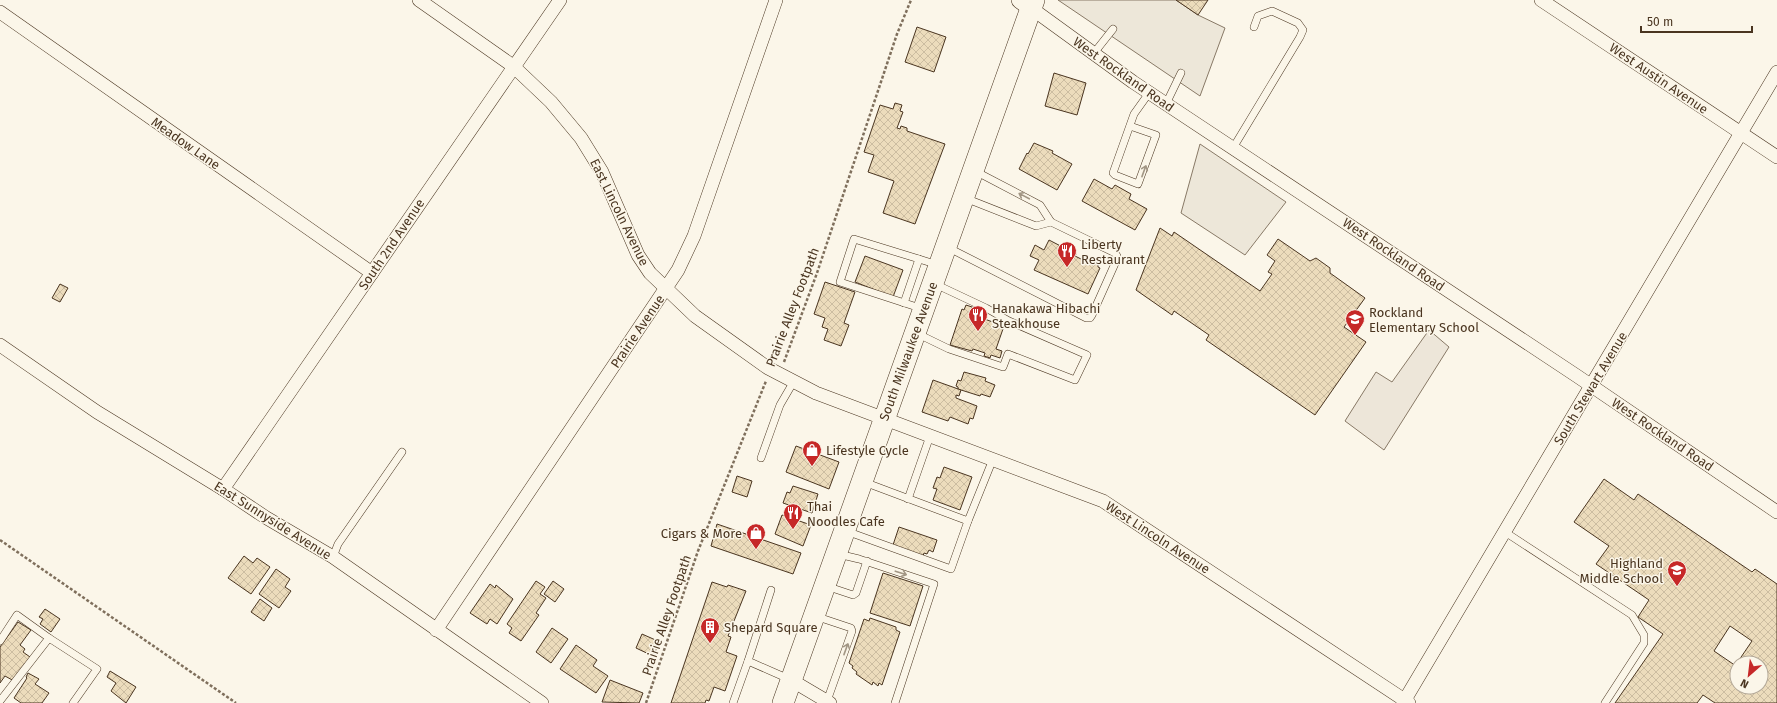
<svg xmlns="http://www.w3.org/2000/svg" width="1777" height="703" font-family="'Fira Sans',sans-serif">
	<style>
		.park { fill: #ede6d9; stroke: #887966 }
		.parking { fill: #ede7d9; stroke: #887966 }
		.building { fill: url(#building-cross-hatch); stroke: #4a3520; fill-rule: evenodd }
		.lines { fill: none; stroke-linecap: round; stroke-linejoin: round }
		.service-casing { stroke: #4a3520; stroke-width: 8 }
		.minor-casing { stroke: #4a3520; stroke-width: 14 }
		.tertiary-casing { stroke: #4a3520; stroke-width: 18 }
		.primary-casing { stroke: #4a3520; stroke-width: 22 }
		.path { stroke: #7f6f5c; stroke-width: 2.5; stroke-dasharray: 3 2; stroke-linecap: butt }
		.service { stroke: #fbf6e9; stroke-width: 7 }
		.minor { stroke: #fbf6e9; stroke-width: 13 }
		.tertiary { stroke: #fbf6e9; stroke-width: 17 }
		.primary { stroke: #fbf6e9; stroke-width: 21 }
		.oneway { stroke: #a29684 }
		.labels { text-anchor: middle; stroke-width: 3; stroke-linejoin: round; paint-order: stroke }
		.street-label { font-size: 13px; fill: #4a3520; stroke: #fbf6e9 }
		.poi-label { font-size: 13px; fill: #4a3520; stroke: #fbf6e9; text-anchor: start }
	</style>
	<defs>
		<pattern id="building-cross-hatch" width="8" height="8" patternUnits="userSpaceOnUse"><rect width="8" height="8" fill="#ecdcbc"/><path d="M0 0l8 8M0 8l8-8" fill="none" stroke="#ccbda1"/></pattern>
	</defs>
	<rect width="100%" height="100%" fill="#fbf6e9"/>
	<path class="park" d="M1429 330 1449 347 1384 450 1345 421 1376 372 1392 382Z"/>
	<g class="parking">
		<path d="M1058 0H1176L1198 15 1225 28 1200 96Z"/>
		<path d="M1200 144 1286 202 1245 255 1181 213Z"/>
	</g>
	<g class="building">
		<path d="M1176 0H1208L1198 15Z"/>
		<path d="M917 27 946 37 934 72 905 62Z"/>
		<path d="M1054 73 1086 83 1077 115 1045 106Z"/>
		<path d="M895 103 902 105 900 111 903 112 897 128 900 129 901 126 907 128V131L945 144 915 224 883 213 894 181 868 172 874 155 864 152 880 105 893 109Z"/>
		<path d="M1034 143 1053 151 1052 153 1072 164 1057 190 1019 169 1027 153 1028 154Z"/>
		<path d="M1094 179 1112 189 1115 185 1131 194 1129 199 1147 209 1135 230 1082 201Z"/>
		<path d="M1160 228 1172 236 1174 232 1260 291 1272 274 1268 272 1275 261 1267 255 1278 239 1310 261 1316 258 1330 268V273L1365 298 1344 327 1366 342 1315 415 1206 340 1209 335 1174 311 1172 315 1136 290Z"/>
		<path d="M1049 240 1076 254 1075 256 1093 265 1094 263 1098 265V267L1100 268 1088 294 1034 270 1039 260 1030 256 1035 245 1044 250Z"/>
		<path d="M865 256 903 270 893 297 855 282Z"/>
		<path d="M825 282 855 292 844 323 849 325 841 346 824 340 828 329 822 327 825 318 814 314Z"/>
		<path d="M60 284 68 288 60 302 52 298Z"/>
		<path d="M966 305 978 309 976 316 1004 326 996 349 1002 351 1000 358 991 355 990 358 984 356 985 353 973 349 972 351 950 345 962 309 964 310Z"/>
		<path d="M964 372 986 378 985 381 995 385 990 397 981 394 980 396 958 389V387L956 386 958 380 961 381Z"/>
		<path d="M933 380 961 390 959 396 956 395V398L977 406 973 419 970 418 968 424 950 417 948 421 922 412Z"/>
		<path d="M796 446 839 462 829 489 786 472Z"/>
		<path d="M944 467 972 477 960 510 933 500 937 489 933 488 937 477 940 478Z"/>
		<path d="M737 476 752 481 747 497 732 492Z"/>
		<path d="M1604 479 1634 500 1638 494 1752 572 1755 569 1777 584V703H1715L1703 695 1697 703H1615L1663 634 1638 617 1649 600 1596 564 1609 546 1574 522ZM1730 626 1752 641 1737 663H1761V687H1737V664L1736 666 1714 651Z"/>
		<path d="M793 486 818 494 812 513 783 503 787 492 790 493Z"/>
		<path d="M782 515 811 525 803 546 775 534Z"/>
		<path d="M717 524 801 553 793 574 711 546Z"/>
		<path d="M899 527 937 540 933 552 929 550 927 554 924 553 923 556 893 545Z"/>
		<path d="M244 556 253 563 257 558 270 567 251 594 228 578Z"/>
		<path d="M276 569 290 579 285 587 291 591 279 608 259 594Z"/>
		<path d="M883 573 923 586 910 626 870 613Z"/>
		<path d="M536 581 545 587 540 594 546 598 536 613 539 615 521 641 509 633 512 628 507 624Z"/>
		<path d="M553 581 564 589 555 602 544 594Z"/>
		<path d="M712 582 727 587 728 585 746 591 728 636 731 637 726 652 737 656 725 691 714 687 709 701 706 700 705 703H671Z"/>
		<path d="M490 584 495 588 496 585 513 599 497 624 490 619 487 624 470 613Z"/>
		<path d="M260 599 272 608 264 621 251 612Z"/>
		<path d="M45 609 60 619 51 632 40 624 43 619 39 617Z"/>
		<path d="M870 618 896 627V630L900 632 882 685 879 683 878 686 873 682 872 685 856 674 857 672 852 668 853 666 849 663 864 619 869 621Z"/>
		<path d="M18 622 31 630 20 645 25 649 23 652 30 657 14 681 5 676 0 683V647Z"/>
		<path d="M552 628 568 639 551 663 536 652Z"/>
		<path d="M642 634 660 642 653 656 636 648Z"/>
		<path d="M576 645 597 660 593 666 608 676 596 693 560 669Z"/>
		<path d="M110 671 136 687 126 703 111 691 116 683 107 677Z"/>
		<path d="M28 673 39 679 35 684 49 693 42 703H21L14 698 27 678 26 677Z"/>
		<path d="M610 680 643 693 639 703 602 702Z"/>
	</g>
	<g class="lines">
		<g class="service-casing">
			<g id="service">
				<path d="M1094 53 1113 29"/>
				<path d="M1166 104 1181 73"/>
				<path d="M1130 126 1156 135 1138 184 1115 175 1113 173 1134 114 1149 93"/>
				<path d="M1233 148 1300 37 1303 30 1298 23 1272 11 1258 16 1254 27"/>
				<path d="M965 198 1036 226 1051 222"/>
				<path d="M947 247 1086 318H1090L1092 315 1117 259V256L1115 253 1051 222 1040 205 975 171"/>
				<path d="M919 259 854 239 840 282 923 309"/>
				<path d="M904 303 919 259 938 265"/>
				<path d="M916 333 949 349 1003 367 1008 354 1075 380 1087 355 1009 321 986 308 935 284"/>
				<path d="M761 458 780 405 794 381"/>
				<path d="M864 482 968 521 993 459"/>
				<path d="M908 499 930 436"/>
				<path d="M846 531 951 569 968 521"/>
				<path d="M1505 532 1632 615 1644 635V643L1605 703"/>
				<path d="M838 554 859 559 934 584 895 703"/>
				<path d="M333 557 338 544 402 452"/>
				<path d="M826 586 853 595 856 593 867 561"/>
				<path d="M771 590 748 661 789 679"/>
				<path d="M815 616 851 628 852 631 827 701"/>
				<path d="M0 641 17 615 49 638"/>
				<path d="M0 701 49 638 97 669 73 703"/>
				<path d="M733 703 748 661"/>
			</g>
		</g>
		<g class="minor-casing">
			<g id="minor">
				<path d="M419 0 513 66 551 102 581 138 602 172 638 255 650 273 695 316 768 368 816 393 1103 501 1409 703"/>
				<path d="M1541 0 1777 157"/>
				<path d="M1031 8 1133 82 1577 376 1777 512"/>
				<path d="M0 12 372 273"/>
				<path d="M0 345 97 412 223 489 265 517 333 557 542 703"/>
				<path d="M223 489 560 0"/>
				<path d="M436 630 678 270 694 236 776 0"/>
				<path d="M791 680 830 703"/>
				<path d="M1403 703 1777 72"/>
			</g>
		</g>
		<g class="tertiary-casing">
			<path id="tertiary" d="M1020 0 1031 8"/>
		</g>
		<g class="primary-casing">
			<path id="primary" d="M783 703 1034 0"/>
		</g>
		<g class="path">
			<path d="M784 362 817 273 897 34 911 0"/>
			<path d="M0 540 236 703"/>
			<path d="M646 703 698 551 766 381"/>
		</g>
		<use href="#service" class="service"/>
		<use href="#minor" class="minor"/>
		<use href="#tertiary" class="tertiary"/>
		<use href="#primary" class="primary"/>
	</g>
	<defs><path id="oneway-shaft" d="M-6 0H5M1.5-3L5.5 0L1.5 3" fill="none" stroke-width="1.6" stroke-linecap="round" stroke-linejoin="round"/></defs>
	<g class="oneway">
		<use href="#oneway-shaft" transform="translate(1144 171) rotate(-70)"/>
		<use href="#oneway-shaft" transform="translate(1024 196) rotate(-152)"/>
		<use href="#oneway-shaft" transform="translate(901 573) rotate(18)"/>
		<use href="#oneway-shaft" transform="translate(846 649) rotate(-70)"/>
	</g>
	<defs>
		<g id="restaurant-pin" transform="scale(1)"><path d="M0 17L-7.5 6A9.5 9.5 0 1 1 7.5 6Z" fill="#c62828" stroke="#fbf6e9"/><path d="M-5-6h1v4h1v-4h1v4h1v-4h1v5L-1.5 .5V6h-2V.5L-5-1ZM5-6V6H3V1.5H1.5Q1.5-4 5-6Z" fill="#fff"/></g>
		<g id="school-pin" transform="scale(1)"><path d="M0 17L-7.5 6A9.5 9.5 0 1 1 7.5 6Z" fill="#c62828" stroke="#fbf6e9"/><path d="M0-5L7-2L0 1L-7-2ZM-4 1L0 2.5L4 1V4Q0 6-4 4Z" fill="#fff"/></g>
		<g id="shop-pin" transform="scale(1)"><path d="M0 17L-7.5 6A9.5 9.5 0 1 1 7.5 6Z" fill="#c62828" stroke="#fbf6e9"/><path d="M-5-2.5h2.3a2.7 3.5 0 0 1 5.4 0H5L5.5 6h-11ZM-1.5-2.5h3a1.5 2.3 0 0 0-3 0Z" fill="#fff"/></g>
		<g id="building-pin" transform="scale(1)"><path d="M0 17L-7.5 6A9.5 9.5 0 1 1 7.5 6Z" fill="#c62828" stroke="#fbf6e9"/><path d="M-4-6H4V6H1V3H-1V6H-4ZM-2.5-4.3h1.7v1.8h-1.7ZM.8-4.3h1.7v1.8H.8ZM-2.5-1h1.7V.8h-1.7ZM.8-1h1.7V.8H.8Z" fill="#fff"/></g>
	</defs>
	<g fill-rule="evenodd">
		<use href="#restaurant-pin" x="1067" y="251"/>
		<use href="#restaurant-pin" x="978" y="315"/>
		<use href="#school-pin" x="1355" y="319"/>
		<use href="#shop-pin" x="812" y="450"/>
		<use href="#restaurant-pin" x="793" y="513"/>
		<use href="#shop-pin" x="756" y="533"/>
		<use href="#school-pin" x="1677" y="570"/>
		<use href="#building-pin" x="710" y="627"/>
	</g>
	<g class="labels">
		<g class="street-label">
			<text transform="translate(1124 74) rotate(35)" y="5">West Rockland Road</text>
			<text transform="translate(1659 78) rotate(34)" y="5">West Austin Avenue</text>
			<text transform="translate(186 143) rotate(35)" y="5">Meadow Lane</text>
			<text transform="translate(620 212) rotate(64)" y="5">East Lincoln Avenue</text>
			<text transform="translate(391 244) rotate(-56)" y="5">South 2nd Avenue</text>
			<text transform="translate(1394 254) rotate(34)" y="5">West Rockland Road</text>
			<text transform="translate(792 307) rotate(-69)" y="5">Prairie Alley Footpath</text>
			<text transform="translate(637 331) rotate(-56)" y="5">Prairie Avenue</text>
			<text transform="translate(908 351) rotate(-70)" y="5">South Milwaukee Avenue</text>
			<text transform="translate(1590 388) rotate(-59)" y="5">South Stewart Avenue</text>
			<text transform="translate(1663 434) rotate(34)" y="5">West Rockland Road</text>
			<text transform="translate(273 520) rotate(32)" y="5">East Sunnyside Avenue</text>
			<text transform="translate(1158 537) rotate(33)" y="5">West Lincoln Avenue</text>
			<text transform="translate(666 615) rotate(-71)" y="5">Prairie Alley Footpath</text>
		</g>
		<g class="poi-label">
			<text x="1081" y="249">Liberty<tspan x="1081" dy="15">Restaurant</tspan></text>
			<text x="992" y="313">Hanakawa Hibachi<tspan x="992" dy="15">Steakhouse</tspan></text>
			<text x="1369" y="317">Rockland<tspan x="1369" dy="15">Elementary School</tspan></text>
			<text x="826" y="455">Lifestyle Cycle</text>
			<text x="807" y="511">Thai<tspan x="807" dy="15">Noodles Cafe</tspan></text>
			<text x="742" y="538" text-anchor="end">Cigars &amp; More</text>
			<text x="1663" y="568" text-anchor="end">Highland<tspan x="1663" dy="15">Middle School</tspan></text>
			<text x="724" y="632">Shepard Square</text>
		</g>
	</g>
	<g transform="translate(1749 675) rotate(208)"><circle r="19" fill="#fbf6e9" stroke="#b4a999"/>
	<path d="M0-3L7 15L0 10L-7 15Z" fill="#c62828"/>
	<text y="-6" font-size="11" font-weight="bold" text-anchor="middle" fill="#4a3520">N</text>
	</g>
	<path d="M1641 26v6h111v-6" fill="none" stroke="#4a3520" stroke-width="2"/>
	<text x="1647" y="26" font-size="12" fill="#4a3520" stroke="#fbf6e9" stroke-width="3" paint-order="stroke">50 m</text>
</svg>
